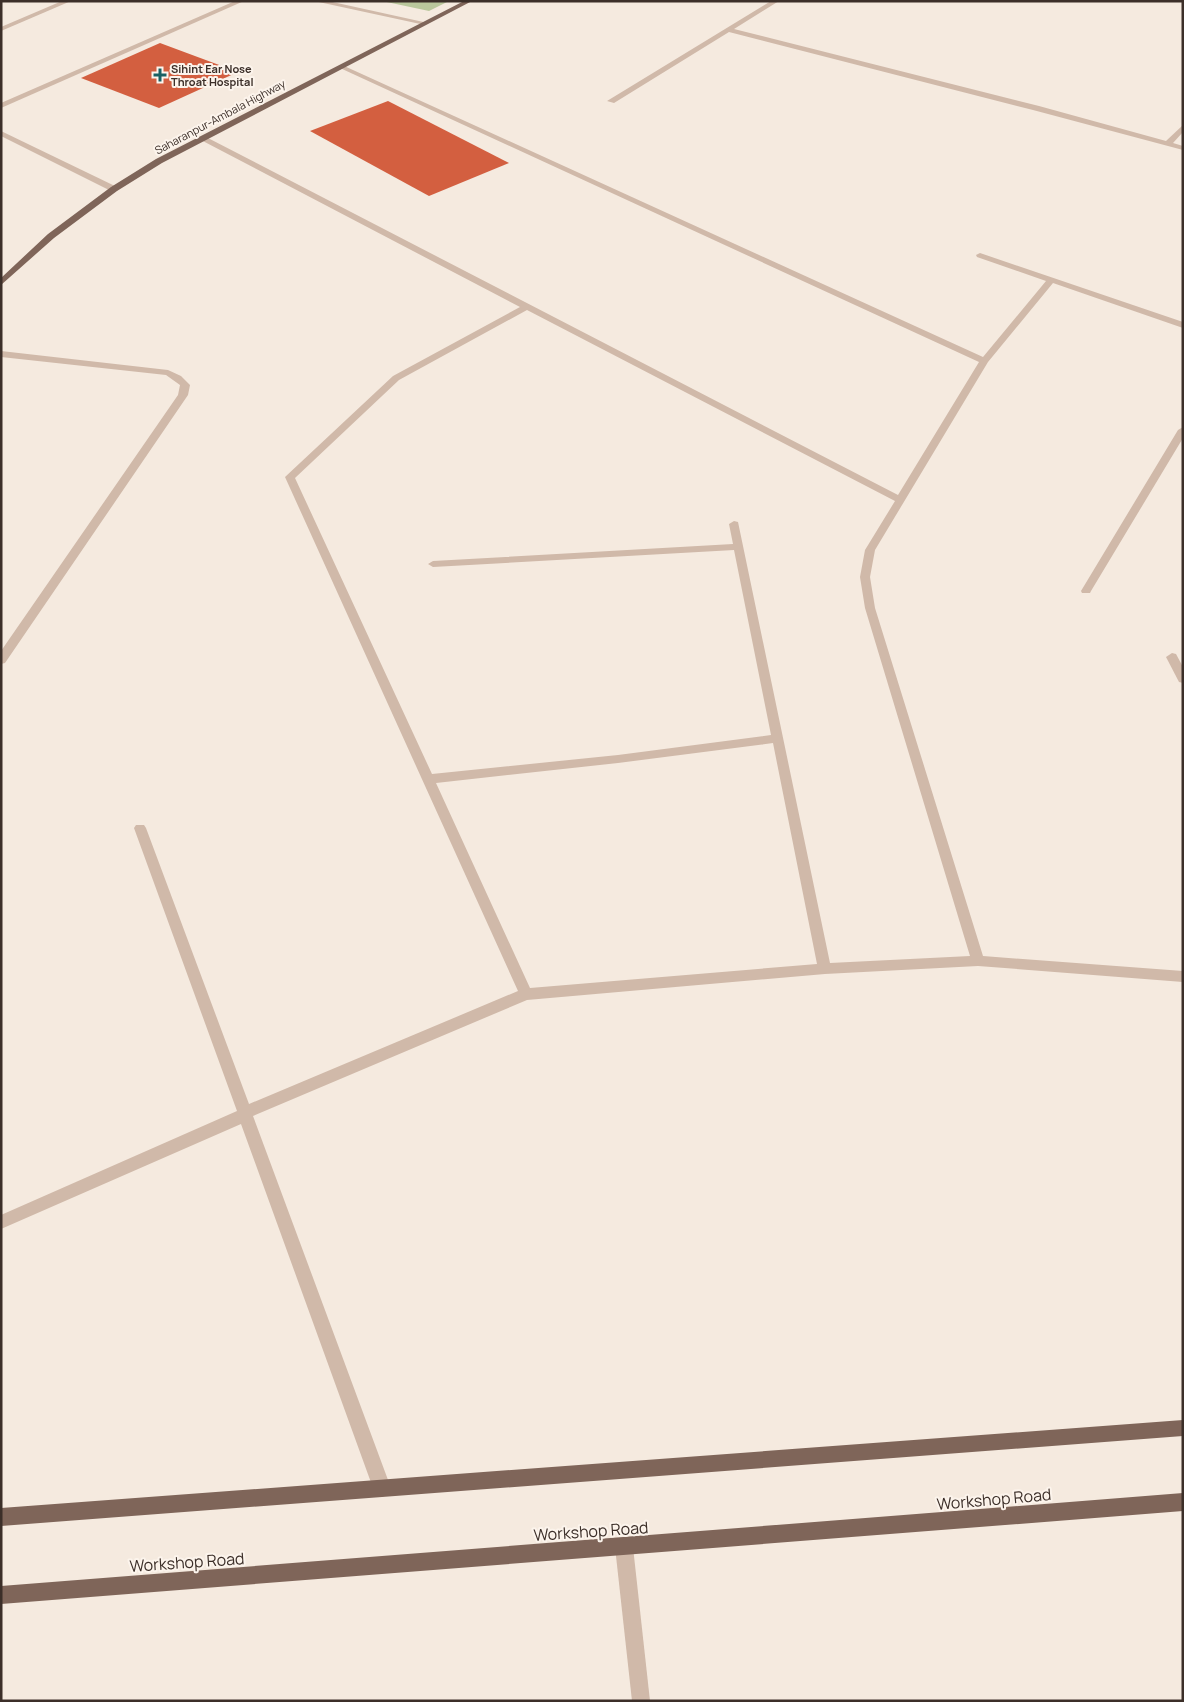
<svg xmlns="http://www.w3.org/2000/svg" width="1184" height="1702" font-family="Manrope,sans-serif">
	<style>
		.green { fill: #bac79c }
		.building { fill: #d35f40 }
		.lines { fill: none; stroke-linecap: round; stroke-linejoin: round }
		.minor { fill: #d0b9a9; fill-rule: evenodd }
		.major { fill: #7f6559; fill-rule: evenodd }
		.poi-dot { fill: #196063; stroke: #fcf4ec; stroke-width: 2 }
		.labels { text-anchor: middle; stroke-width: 4; stroke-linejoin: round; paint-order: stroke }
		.far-poi-label { font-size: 11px; font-weight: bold; fill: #3c2f29; stroke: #fcf4ec; text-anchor: start }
		.far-street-label { font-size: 11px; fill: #3c2f29; stroke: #fcf4ec }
		.near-street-label { font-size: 16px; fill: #3c2f29; stroke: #fcf4ec }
	</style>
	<rect width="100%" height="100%" fill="#f5eadf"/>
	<path class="green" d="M382 1H449L429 11Z"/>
	<g class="building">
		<path d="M160 43 238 72 159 108 81 78Z"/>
		<path d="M388 101 509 163 429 196 310 131Z"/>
	</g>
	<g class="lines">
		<g class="minor">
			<path d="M62 1H71L1 31V27Z"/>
			<path d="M235 1H244L1 108V103Z"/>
			<path d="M314 1H328L428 23 425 25Z"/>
			<path d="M771 1H779L734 29 1039 106 1166 141 1183 125V132L1173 143 1183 146V150L1033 110 729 32 614 103 607 101Z"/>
			<path d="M342 65 983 357 1046 281 977 257 976 255 980 253 1183 322V328L1053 283 988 362 875 550 870 577 875 608 983 956 1183 971V982L978 966 825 974 527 1000 253 1116 391 1488 388 1494 382 1497 376 1494 373 1488 241 1124 1 1229V1215L237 1111 134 828 136 825H144L146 828 249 1104 518 991 285 477 393 376 520 307 199 139 206 137 898 495 979 362 340 68 339 67ZM527 310 895 501 865 550 860 577 865 608 970 956 830 963 738 522 734 521 729 524 733 544 433 561 428 564 433 567 734 550 771 735 618 755 432 774 295 478 399 380ZM773 743 817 964 530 988 436 783 618 763Z"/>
			<path d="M1 131 117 187 118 189 111 191 1 136Z"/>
			<path d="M1 351 168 370 181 376 190 385 188 395 5 663 1 664V651L178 395 180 385 166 375 1 357Z"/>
			<path d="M1183 427V438L1091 591 1090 593H1082L1081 591 1178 430Z"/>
			<path d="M1172 653 1176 654 1183 667V683L1179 682 1166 657Z"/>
			<path d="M624 1538 630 1541 633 1547 650 1701H632L615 1547 618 1541Z"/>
		</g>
		<g class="major">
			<path d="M464 1H472L162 163 117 191 54 238 1 285V278L48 234 111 187 156 159Z"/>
			<path d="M1183 1420V1436L1 1526V1508Z"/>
			<path d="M1183 1493V1511L1 1604V1586Z"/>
		</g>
	</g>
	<path class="poi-dot" d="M157.5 67.5h5v5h5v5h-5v5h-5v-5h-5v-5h5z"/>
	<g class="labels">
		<g class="far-poi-label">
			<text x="171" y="73">Sihint Ear Nose<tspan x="171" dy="13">Throat Hospital</tspan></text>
		</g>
		<g class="far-street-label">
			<text transform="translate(220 117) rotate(-28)" y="4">Saharanpur-Ambala Highway</text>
		</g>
		<g class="near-street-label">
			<text transform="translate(994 1499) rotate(-5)" y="6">Workshop Road</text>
			<text transform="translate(591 1531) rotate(-4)" y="6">Workshop Road</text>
			<text transform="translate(187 1562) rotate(-4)" y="6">Workshop Road</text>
		</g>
	</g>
	<rect width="1184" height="1702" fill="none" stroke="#3c2f29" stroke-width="5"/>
</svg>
